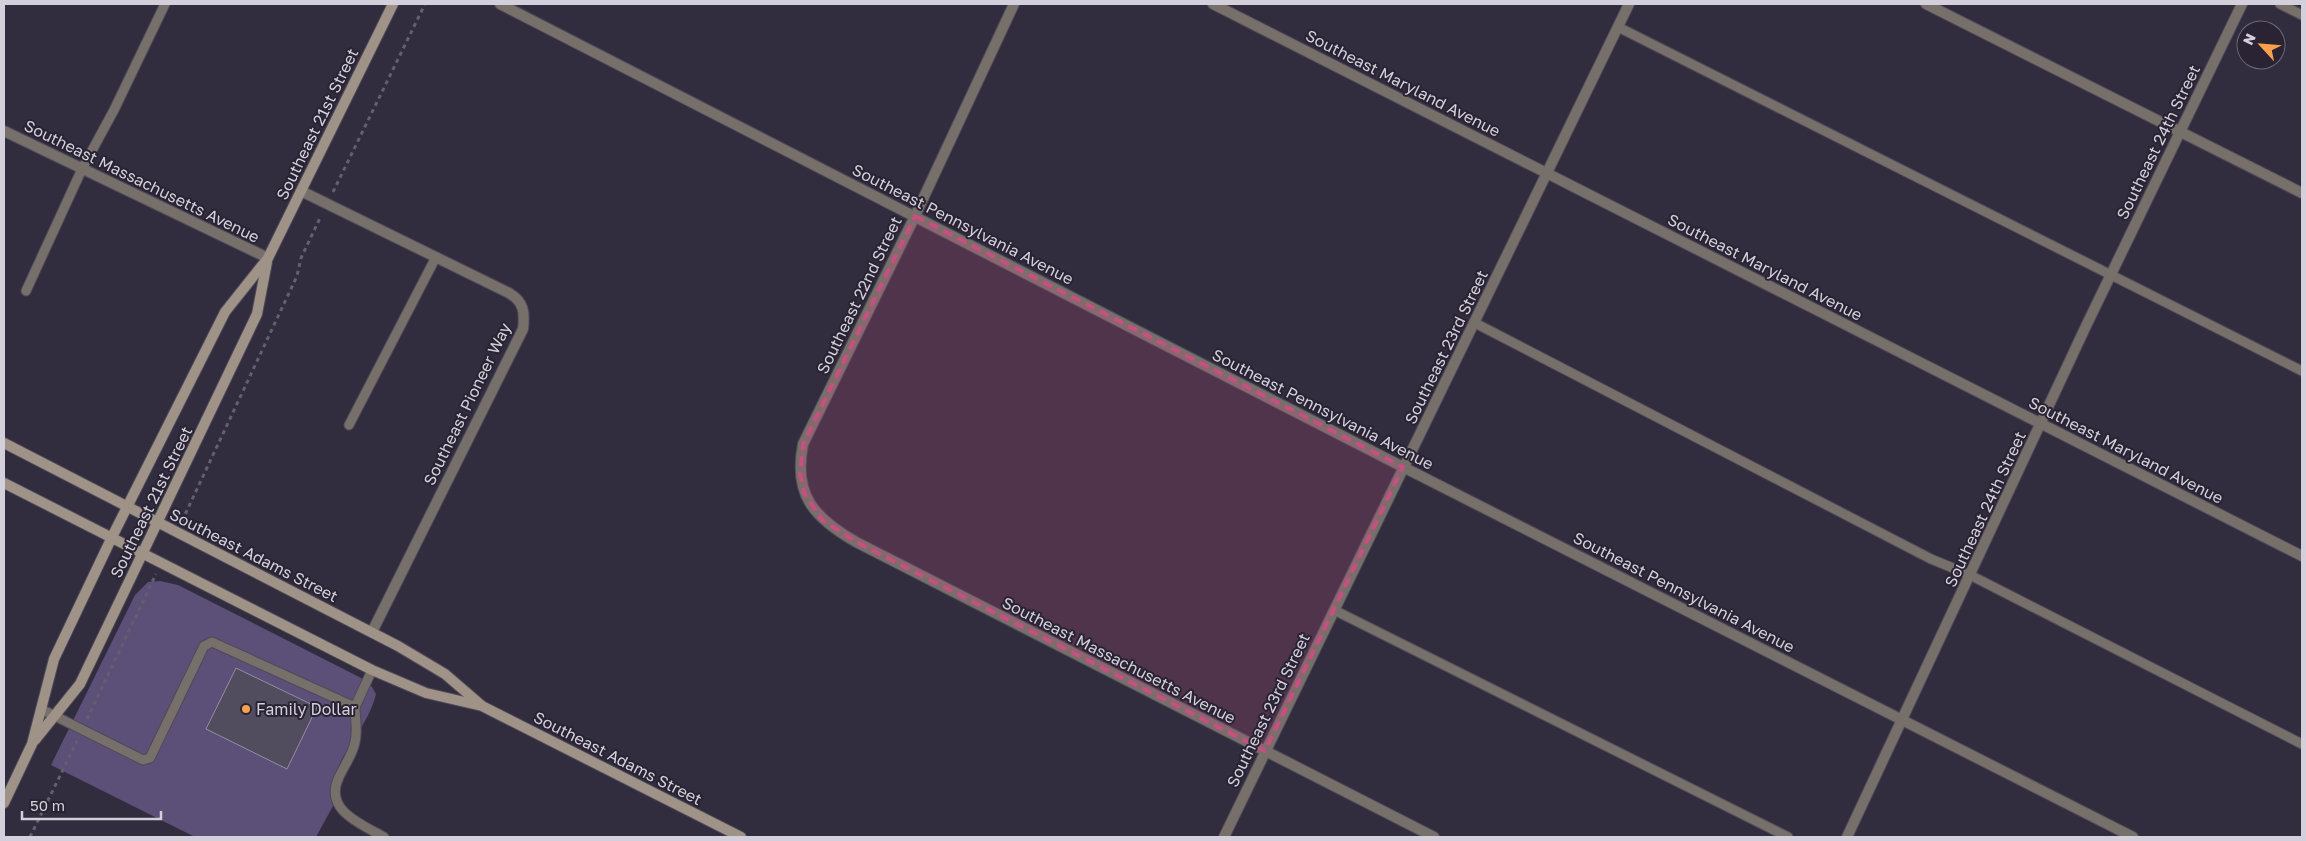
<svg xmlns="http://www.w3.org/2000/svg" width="2306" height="841" font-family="'Golos Text',sans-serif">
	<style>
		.green { fill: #5c4f78 }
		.building { fill: #524c5f; stroke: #938da2 }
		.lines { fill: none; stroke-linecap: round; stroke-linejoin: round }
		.service-casing { stroke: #4f4a5a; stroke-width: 11 }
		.minor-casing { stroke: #4f4a5a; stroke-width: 12 }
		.secondary-casing { stroke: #4f4a5a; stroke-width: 12 }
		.path { stroke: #645f6e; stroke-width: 3; stroke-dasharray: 4 4; stroke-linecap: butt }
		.service { stroke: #776f69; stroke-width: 9 }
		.minor { stroke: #776f69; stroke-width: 10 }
		.secondary { stroke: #9f9388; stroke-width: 10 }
		.marked { fill: #c74f81; fill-opacity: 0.2; stroke: #c74f81; stroke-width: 4; stroke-dasharray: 10 6; stroke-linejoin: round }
		.poi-dot { fill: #f9a04c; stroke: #292334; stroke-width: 2 }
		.labels { text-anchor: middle; stroke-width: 4; stroke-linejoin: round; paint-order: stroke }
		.street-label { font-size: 16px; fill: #d3d0db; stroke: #292334 }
		.poi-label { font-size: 16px; fill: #d3d0db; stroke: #292334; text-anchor: start }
	</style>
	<rect width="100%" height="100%" fill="#322d3e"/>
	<path class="green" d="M160 581 178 585 369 682 376 694C368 728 337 755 330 790 330 795 332 801 333 806L316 837H195L51 765 135 595 148 582Z"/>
	<path class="building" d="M236 668 317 707 287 769 206 729Z"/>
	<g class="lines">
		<g class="service-casing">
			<g id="service">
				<path d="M2280 4 2302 15"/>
				<path d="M1618 27 2302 371"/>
				<path d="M26 291 82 169 114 110 165 4"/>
				<path d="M1475 323 1931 559 1970 575 2302 744"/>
				<path d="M349 425 436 257"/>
				<path d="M1334 610 1788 837"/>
				<path d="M355 707C355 718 358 731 355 742 353 754 344 766 339 777 323 810 361 824 384 837"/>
				<path d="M41 709 143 760 150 758 204 646 212 642 355 707 372 670"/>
			</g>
		</g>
		<g class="minor-casing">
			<g id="minor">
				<path d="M500 4 1403 467 2133 837"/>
				<path d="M1014 4 915 216 803 444C793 495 814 518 856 542L1434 837"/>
				<path d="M1213 4 2302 556"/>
				<path d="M1926 4 2302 193"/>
				<path d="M4 131 268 258"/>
				<path d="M301 191 509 293C524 302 525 312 523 329L372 632"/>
				<path d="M1224 837 1629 4"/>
				<path d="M1847 837 2086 326 2242 4"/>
			</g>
		</g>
		<g class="secondary-casing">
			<g id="secondary">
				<path d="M4 443 398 646 445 674 481 705"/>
				<path d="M4 483 372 670 426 693 482 706 741 837"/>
				<path d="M35 740 80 684 257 314 267 262"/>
				<path d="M4 803 32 744 54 659 112 537 225 312 268 258 393 4"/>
			</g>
		</g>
		<g class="path">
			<path d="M333 192 425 4"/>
			<path d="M182 521 297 276 301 258 321 216"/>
			<path d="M87 719 156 574"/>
			<path d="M30 837 77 741"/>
		</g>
		<use href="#service" class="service"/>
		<use href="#minor" class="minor"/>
		<use href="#secondary" class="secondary"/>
	</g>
	<path class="marked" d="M915 216 1403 467 1265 751 856 542 822 520 804 493 800 474 803 444Z"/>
	<circle class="poi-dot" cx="246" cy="709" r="5"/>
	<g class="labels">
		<g class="street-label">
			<text transform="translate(1403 83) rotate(27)" y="6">Southeast Maryland Avenue</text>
			<text transform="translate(317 124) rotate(-64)" y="6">Southeast 21st Street</text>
			<text transform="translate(2158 142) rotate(-64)" y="6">Southeast 24th Street</text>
			<text transform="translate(142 181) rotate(26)" y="6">Southeast Massachusetts Avenue</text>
			<text transform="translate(963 224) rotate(27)" y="6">Southeast Pennsylvania Avenue</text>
			<text transform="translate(1765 267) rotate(27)" y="6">Southeast Maryland Avenue</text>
			<text transform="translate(859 295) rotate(-64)" y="6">Southeast 22nd Street</text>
			<text transform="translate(1446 347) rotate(-64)" y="6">Southeast 23rd Street</text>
			<text transform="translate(467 404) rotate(-64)" y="6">Southeast Pioneer Way</text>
			<text transform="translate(1323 409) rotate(27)" y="6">Southeast Pennsylvania Avenue</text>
			<text transform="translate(2126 450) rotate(27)" y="6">Southeast Maryland Avenue</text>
			<text transform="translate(151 502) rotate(-64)" y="6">Southeast 21st Street</text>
			<text transform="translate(1985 509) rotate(-65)" y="6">Southeast 24th Street</text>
			<text transform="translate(254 555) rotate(27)" y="6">Southeast Adams Street</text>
			<text transform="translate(1684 592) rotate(27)" y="6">Southeast Pennsylvania Avenue</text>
			<text transform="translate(1119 660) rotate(27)" y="6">Southeast Massachusetts Avenue</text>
			<text transform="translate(1268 710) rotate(-64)" y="6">Southeast 23rd Street</text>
			<text transform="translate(618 758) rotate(27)" y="6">Southeast Adams Street</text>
		</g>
		<g class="poi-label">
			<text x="256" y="715">Family Dollar</text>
		</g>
	</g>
	<rect width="2306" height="841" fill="none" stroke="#d3d0db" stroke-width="10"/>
	<g transform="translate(2261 45) rotate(296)"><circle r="24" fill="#292334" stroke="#6d6877"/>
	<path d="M0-4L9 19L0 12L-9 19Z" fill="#f9a04c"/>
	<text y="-8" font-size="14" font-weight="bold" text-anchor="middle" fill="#d3d0db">N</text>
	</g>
	<path d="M22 811v8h139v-8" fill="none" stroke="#d3d0db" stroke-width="2.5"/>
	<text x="30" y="811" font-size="15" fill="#d3d0db" stroke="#292334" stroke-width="4" paint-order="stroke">50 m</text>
</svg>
